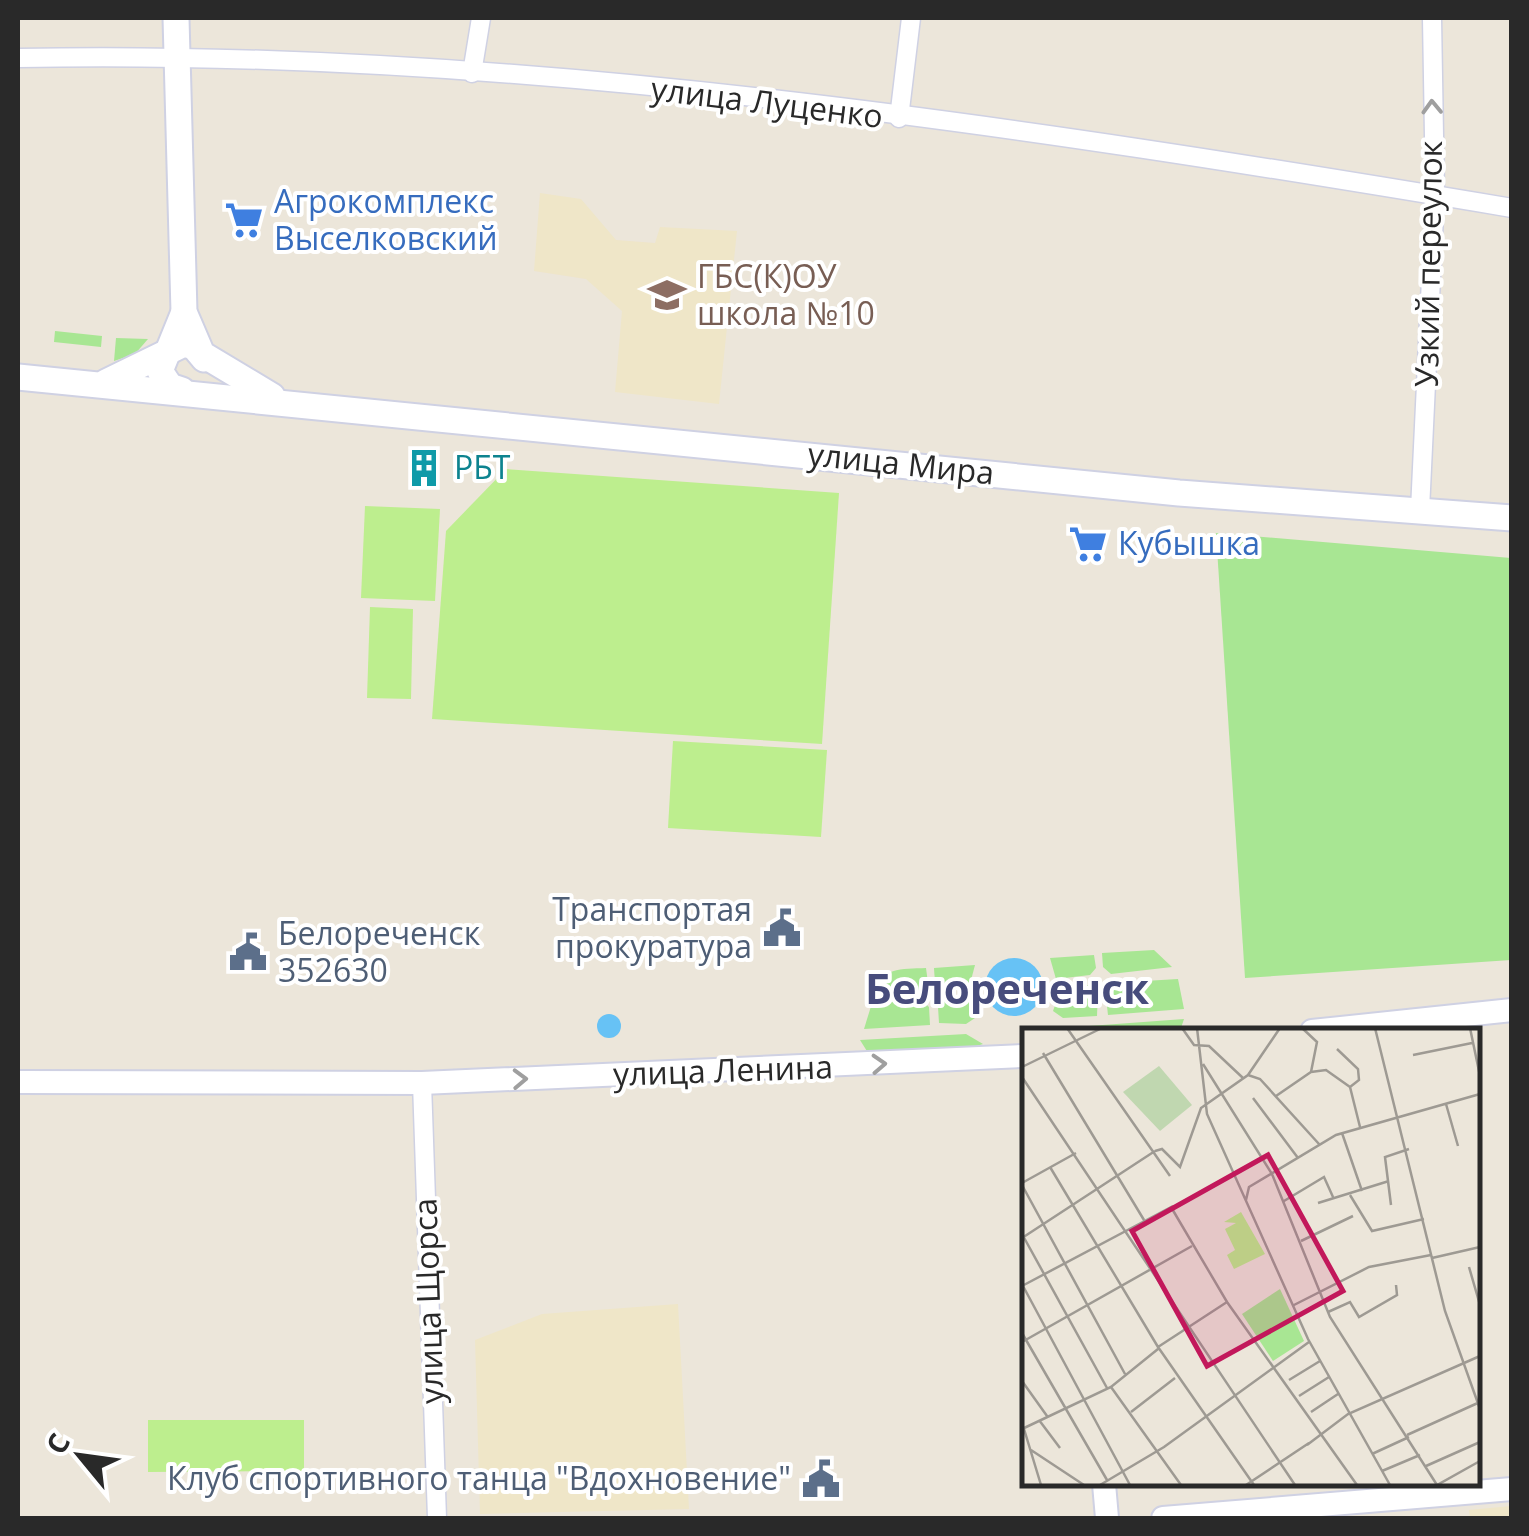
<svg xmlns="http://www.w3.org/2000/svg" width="1529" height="1536" font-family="'Open Sans',sans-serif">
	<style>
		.education { fill: #efe6c8 }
		.green { fill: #a8e693 }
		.pitch { fill: #bdee8e }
		.water { fill: #67c2f5 }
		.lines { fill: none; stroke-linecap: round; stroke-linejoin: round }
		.minor-casing { stroke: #cfd1e3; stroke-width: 21 }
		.tertiary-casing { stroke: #cfd1e3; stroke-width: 26 }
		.secondary-casing { stroke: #cfd1e3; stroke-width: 29 }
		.minor { stroke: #fff; stroke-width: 18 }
		.tertiary { stroke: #fff; stroke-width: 22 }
		.secondary { stroke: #fff; stroke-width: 25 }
		.oneway { stroke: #9f9f9f }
		.labels { text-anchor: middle; stroke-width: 8; stroke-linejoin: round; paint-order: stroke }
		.street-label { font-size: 32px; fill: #292929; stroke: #fff }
		.shop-label { font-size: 32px; fill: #366cbe; stroke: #fff; text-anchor: start }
		.education-label { font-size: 32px; fill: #785e54; stroke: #fff; text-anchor: start }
		.culture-label { font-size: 32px; fill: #0d838f; stroke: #fff; text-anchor: start }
		.service-label { font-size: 32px; fill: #4e5e75; stroke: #fff; text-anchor: end }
		.district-label { font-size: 42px; font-weight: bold; fill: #474c7c; stroke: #fff }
		.inset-road { fill: none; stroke: #9e9a93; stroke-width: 2.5 }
		.view { fill: #c2185b; fill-opacity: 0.15; stroke: #c2185b; stroke-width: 5 }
		.inset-edge { fill: none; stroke: #292929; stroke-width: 5 }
	</style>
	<rect width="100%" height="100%" fill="#ece6da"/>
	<g class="education">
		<path d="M540 193 581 199 616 240 655 243 660 227 737 231 719 404 615 392 622 311 586 279 534 271Z"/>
		<path d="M678 1304 689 1509 480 1514 475 1340 542 1314Z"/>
		<path d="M1511 1506V1518H1470L1469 1510Z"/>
	</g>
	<g class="green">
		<path d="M55 331 102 336 101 347 54 342Z"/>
		<path d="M116 338 148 339 135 354 114 361Z"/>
		<path d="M1216 533 1511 558V960L1245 978Z"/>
		<path d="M1154 950 1172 967 1111 974 1103 967 1102 953Z"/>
		<path d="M1094 955 1096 968 1090 975 1056 979 1050 958Z"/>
		<path d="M975 965 970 984 943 989 935 983 934 968Z"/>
		<path d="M926 968 928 983 921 990 872 994C881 967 901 969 926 968Z"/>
		<path d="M1178 979 1184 1009 1108 1015 1105 989 1111 983Z"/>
		<path d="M1091 985 1098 990 1097 1016 1063 1018 1053 1011 1061 988Z"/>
		<path d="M968 995 981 1014 966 1024 939 1023 938 1007 946 996Z"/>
		<path d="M921 1000 929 1007 930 1025 864 1029 872 1003Z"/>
		<path d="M1184 1019 1180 1031H1060L1062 1028Z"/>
		<path d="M966 1034 983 1044 955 1053 870 1056 860 1040Z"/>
	</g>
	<g class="pitch">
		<path d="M506 469 839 493 822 744 432 719 446 531Z"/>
		<path d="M365 506 440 509 435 601 361 598Z"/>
		<path d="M370 607 413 609 411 699 367 698Z"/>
		<path d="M673 741 827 750 821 837 668 828Z"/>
		<path d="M148 1420H304V1471L148 1472Z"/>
	</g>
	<g class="water">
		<circle cx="1014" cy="987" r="29"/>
		<circle cx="609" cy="1026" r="12"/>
	</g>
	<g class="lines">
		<g class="minor-casing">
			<g id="minor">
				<path d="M18 58C516 48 1021 126 1512 208"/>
				<path d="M472 73 481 18"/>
				<path d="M899 118 911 18"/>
				<path d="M1420 510 1435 195 1432 18"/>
				<path d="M422 1083 437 1518"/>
			</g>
		</g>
		<g class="tertiary-casing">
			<g id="tertiary">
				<path d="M1312 1031 1512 1010"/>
				<path d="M18 1082 422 1083 1024 1056"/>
				<path d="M1104 1484 1107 1518"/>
				<path d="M1163 1518 1512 1489"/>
			</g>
		</g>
		<g class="secondary-casing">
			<g id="secondary">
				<path d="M176 18 184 312 202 354 272 396"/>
				<path d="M18 377 1179 493 1512 518"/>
				<path d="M106 382 184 344 194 347 204 359"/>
				<path d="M182 390 170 386 160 371 184 312"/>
			</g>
		</g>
		<use href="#minor" class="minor"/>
		<use href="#tertiary" class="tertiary"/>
		<use href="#secondary" class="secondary"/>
	</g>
	<defs><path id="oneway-chevron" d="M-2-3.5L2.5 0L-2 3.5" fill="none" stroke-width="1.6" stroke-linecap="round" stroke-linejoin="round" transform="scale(2.5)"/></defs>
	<g class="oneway">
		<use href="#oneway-chevron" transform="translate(1432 107) rotate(-92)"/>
		<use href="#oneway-chevron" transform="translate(879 1064) rotate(-3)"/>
		<use href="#oneway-chevron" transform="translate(520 1079) rotate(-2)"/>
	</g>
	<defs>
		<g id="supermarket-bare" transform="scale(3)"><path d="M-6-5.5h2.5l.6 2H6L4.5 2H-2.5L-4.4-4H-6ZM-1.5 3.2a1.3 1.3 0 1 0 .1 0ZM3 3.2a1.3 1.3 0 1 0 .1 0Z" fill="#3f7fe0" stroke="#fff" stroke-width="2.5" paint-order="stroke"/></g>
		<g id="school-bare" transform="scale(3)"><path d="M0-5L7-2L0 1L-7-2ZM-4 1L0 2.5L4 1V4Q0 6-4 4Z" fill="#8d6e63" stroke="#fff" stroke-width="2.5" paint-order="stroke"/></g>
		<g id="building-bare" transform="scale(3)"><path d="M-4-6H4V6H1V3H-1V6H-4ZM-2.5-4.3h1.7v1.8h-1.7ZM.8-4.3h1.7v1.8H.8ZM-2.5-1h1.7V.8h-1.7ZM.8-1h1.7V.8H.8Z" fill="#0f9aa8" stroke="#fff" stroke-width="2.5" paint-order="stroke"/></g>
		<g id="civic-bare" transform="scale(3)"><path d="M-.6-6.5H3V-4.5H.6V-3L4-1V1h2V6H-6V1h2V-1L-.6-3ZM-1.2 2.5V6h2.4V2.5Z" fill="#5c6f8a" stroke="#fff" stroke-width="2.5" paint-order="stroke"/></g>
	</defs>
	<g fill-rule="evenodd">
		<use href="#supermarket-bare" x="244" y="220"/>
		<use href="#school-bare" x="667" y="295"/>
		<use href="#building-bare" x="424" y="468"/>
		<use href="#supermarket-bare" x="1088" y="544"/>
		<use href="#civic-bare" x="782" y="928"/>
		<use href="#civic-bare" x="248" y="952"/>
		<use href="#civic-bare" x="821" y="1479"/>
	</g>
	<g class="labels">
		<g class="street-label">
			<text transform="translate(767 103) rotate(7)" y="11">улица Луценко</text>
			<text transform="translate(1429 264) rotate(-89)" y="11">Узкий переулок</text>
			<text transform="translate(901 464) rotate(6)" y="11">улица Мира</text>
			<text transform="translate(723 1071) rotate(-2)" y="11">улица Ленина</text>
			<text transform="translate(429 1301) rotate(-92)" y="11">улица Щорса</text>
		</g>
		<g class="shop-label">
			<text x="274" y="213">Агрокомплекс<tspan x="274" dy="37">Выселковский</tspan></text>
			<text x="1118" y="555">Кубышка</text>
		</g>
		<g class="education-label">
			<text x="697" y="288">ГБС(К)ОУ<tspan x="697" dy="37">школа №10</tspan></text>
		</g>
		<g class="culture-label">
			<text x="454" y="479">РБТ</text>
		</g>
		<g class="service-label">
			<text x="752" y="921">Транспортая<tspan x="752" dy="37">прокуратура</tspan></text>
			<text x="278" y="945" text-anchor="start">Белореченск<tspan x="278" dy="37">352630</tspan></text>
			<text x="791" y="1490">Клуб спортивного танца "Вдохновение"</text>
		</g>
		<g class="district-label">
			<text x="1007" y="1004">Белореченск</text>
		</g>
	</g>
	<g transform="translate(1022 1028)">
		<rect width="458" height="458" fill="#ece6da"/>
		<path d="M258 261 282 313 251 333 220 286Z" fill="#a8e693"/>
		<path d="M137 38 170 77 138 103 101 64Z" fill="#c0d7b0"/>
		<path d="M219 184 243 226 212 241 205 227 213 222 203 201 214 195 202 194Z" fill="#bdee8e"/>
		<path class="inset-road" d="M45 0 148 148M160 0 172 17 187 18 221 50M175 0 185 86 286 311 368 457M280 0 295 14 289 44M353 0 423 283 458 381M448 0 458 48M315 21 336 41 337 52 328 59M21 25 122 192M391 27 450 15M181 36 250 146 308 289 415 457 458 433M0 39 80 0M226 47 238 51 297 116M0 49 273 457M254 68 289 44 304 42 328 59 338 99M231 70 276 130M424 76 436 118M320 105 340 163M133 123 140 121 158 139 179 80 226 47 258 0M28 139 136 319M0 155 54 125M0 157 103 346M328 167 350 203 402 191M224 172 227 159 314 107 458 66M262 173 302 149 311 169M296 175 367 153M369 177 363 129 387 121M149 179 205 274 335 457M0 206 85 360M0 210 133 123M279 213 331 188M410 230 458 219M447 239 458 277M0 258 151 178M1 258 108 457M270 278 347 239 409 227M306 284 328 274 337 289 375 267 374 257M0 305 85 452M0 314 170 218M136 319 232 457M136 319 205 274M267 352 298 333M0 353 25 388M89 359 159 457M277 368 307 349M109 384 153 350M289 384 316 366M17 392 38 420M0 401 89 359 136 321M2 401 19 457M385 407 458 374M285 417 326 386 458 328M9 422 62 457M350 426 387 409M404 438 458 414M360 443 398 427M78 457 142 419 287 314M224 457 287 415"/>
		<path class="view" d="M246 127 321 263 185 338 110 203Z"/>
		<rect width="458" height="458" class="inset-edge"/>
	</g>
	<rect width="1529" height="1536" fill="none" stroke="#292929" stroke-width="40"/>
	<g transform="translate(80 1456) rotate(299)" stroke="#ffffff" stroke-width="8" paint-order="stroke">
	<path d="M0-8L18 38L0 25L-18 38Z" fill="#292929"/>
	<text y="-15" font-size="28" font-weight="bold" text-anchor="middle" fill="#292929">С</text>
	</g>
</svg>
